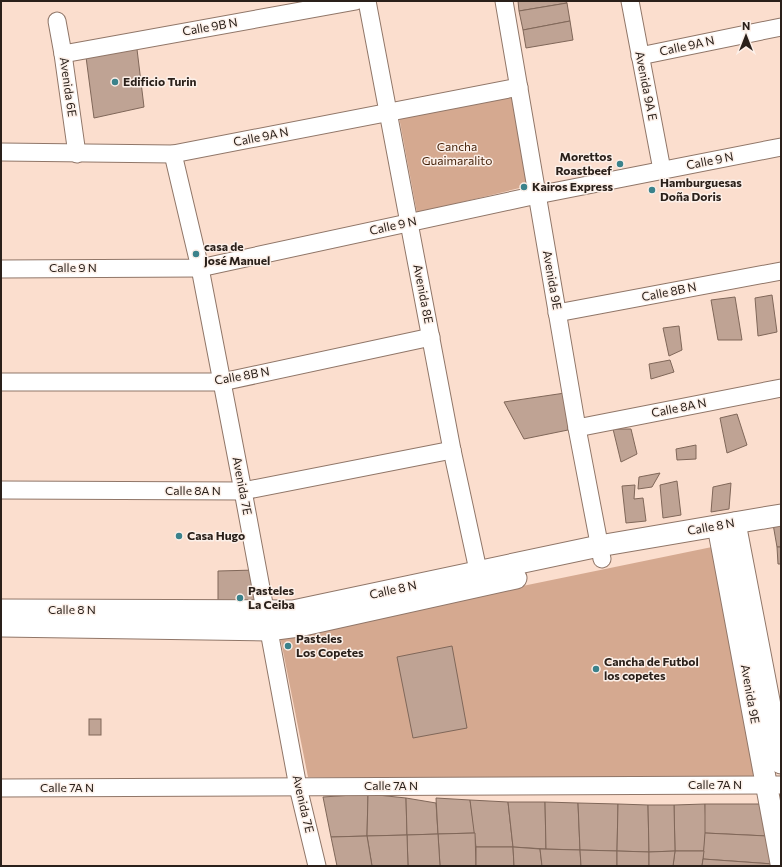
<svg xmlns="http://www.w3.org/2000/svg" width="782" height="867" font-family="Commissioner,sans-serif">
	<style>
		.green { fill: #d5a990 }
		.building { fill: #bfa394; stroke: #806759 }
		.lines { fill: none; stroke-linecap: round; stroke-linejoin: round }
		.minor-casing { stroke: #907668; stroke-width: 19 }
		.tertiary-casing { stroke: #907668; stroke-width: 23 }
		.minor { stroke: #fff; stroke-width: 17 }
		.tertiary { stroke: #fff; stroke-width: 21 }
		.poi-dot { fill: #3b828b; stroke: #fcf0e9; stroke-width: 1.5 }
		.labels { text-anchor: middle; stroke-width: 3; stroke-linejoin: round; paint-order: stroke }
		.street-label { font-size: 12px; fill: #2a201a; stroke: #fcf0e9 }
		.poi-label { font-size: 12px; font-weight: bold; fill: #2a201a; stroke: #fcf0e9; text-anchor: start }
		.park-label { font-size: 12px; fill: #421e05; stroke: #fcf0e9 }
	</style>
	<rect width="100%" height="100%" fill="#fbdece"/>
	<g class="green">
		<path d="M512 93 528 186 417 213 399 117Z"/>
		<path d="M712 547 755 779 308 777 280 636Z"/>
	</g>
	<g class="building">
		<path d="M518 1H566L567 3 519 11Z"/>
		<path d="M567 3 570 21 523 30 519 11Z"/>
		<path d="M570 21 573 40 526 48 523 30Z"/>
		<path d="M136 41 144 107 94 118 86 57Z"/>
		<path d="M772 295 777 332 758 336 755 298Z"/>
		<path d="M735 297 742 340H718L711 300Z"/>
		<path d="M679 326 682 350 669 356 663 328Z"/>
		<path d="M670 360 674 372 651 379 649 364Z"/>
		<path d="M565 393 568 430 524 439 504 402Z"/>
		<path d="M737 414 747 445 727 453 720 418Z"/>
		<path d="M613 429H631L637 454 621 462Z"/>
		<path d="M696 445V459L677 460 676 449Z"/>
		<path d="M660 473 652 487 638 489 639 477Z"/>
		<path d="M677 481 681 515 663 518 660 485Z"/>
		<path d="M731 483 729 509 711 512 713 487Z"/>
		<path d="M635 485 634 499 643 498 646 521 626 523 622 486Z"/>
		<path d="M781 523V547H777L773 524Z"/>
		<path d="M777 547H781V564H778Z"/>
		<path d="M256 570 262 606 218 605V571Z"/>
		<path d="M452 646 467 728 413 738 397 657Z"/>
		<rect x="89" y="719" width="12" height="16"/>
		<path d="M368 794 367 836 331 837 323 797Z"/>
		<path d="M368 794 406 798 407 835 367 836Z"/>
		<path d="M406 798 436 803 438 834 407 835Z"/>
		<path d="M436 798 470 800 475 833 438 834Z"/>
		<path d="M470 800 508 802 513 847H476Z"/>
		<path d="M508 802H545L546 849 513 847Z"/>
		<path d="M545 802 578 803 580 850 546 849Z"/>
		<path d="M578 803 618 804 617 851 580 850Z"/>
		<path d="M618 804 648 805 649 852 617 851Z"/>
		<path d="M705 804 706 827 704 851H675L674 805Z"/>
		<path d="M705 804H760L767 836 705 833Z"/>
		<path d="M648 805H674L675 851 649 852Z"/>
		<path d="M475 833 476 866H440L438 834Z"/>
		<path d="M705 833 767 836 773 864 703 859Z"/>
		<path d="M438 834 440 866H408L407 835Z"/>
		<path d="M407 835 408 866H372L367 836Z"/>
		<path d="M367 836 372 866H337L331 837Z"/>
		<path d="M476 847H513L514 866H476Z"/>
		<path d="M513 847 540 849 542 866H514Z"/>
		<path d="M540 849 580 850 581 866H542Z"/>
		<path d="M580 850 617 851V866H581Z"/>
		<path d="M617 851 649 852V866H617Z"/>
		<path d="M675 851H704L702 866H673Z"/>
		<path d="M675 851 673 866H649V852Z"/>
		<path d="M703 859 773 864V866H702Z"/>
	</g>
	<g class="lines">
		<g class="minor-casing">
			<g id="minor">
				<path d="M367 1 452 450 481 584"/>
				<path d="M504 1 577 428 602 559"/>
				<path d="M630 1 662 170"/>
				<path d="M57 21 63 54 77 154"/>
				<path d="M63 54 356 1"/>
				<path d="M640 56 781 27"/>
				<path d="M1 152 173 154 519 87"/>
				<path d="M173 154 200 268 243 491 298 787 317 866"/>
				<path d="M1 269 200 268 537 195 781 147"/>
				<path d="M557 313 781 271"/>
				<path d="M1 382H222L431 337"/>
				<path d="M577 428 781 388"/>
				<path d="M1 490 243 491 452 450"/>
				<path d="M1 788 781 785"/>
			</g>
		</g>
		<g class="tertiary-casing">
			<g id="tertiary">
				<path d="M735 523 781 763"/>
				<path d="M718 526 781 863"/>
				<path d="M1 610 293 611 599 546 781 515"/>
				<path d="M1 626 268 630 299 626 516 578"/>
			</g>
		</g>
		<use href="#minor" class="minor"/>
		<use href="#tertiary" class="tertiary"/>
	</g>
	<g class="poi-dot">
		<circle cx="115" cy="82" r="4"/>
		<circle cx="620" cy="164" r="4"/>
		<circle cx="524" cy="187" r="4"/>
		<circle cx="652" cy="190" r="4"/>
		<circle cx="196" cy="254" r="4"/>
		<circle cx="179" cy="536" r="4"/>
		<circle cx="240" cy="598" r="4"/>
		<circle cx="288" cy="646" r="4"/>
		<circle cx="596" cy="669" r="4"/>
	</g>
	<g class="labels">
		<g class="street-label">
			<text transform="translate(210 27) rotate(-10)" y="4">Calle 9B N</text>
			<text transform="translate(687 46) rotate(-12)" y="4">Calle 9A N</text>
			<text transform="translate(646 86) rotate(79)" y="4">Avenida 9A E</text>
			<text transform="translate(68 87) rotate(82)" y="4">Avenida 6E</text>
			<text transform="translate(261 137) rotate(-11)" y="4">Calle 9A N</text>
			<text transform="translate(710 161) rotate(-11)" y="4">Calle 9 N</text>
			<text transform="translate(393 226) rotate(-12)" y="4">Calle 9 N</text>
			<text x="73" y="272">Calle 9 N</text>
			<text transform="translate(552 280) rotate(80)" y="4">Avenida 9E</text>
			<text transform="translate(669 292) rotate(-11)" y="4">Calle 8B N</text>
			<text transform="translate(423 294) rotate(79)" y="4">Avenida 8E</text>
			<text transform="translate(242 376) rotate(-10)" y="4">Calle 8B N</text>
			<text transform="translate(679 408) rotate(-11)" y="4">Calle 8A N</text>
			<text transform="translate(242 486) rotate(79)" y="4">Avenida 7E</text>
			<text x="193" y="495">Calle 8A N</text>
			<text transform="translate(711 527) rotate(-10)" y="4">Calle 8 N</text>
			<text transform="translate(393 590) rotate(-12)" y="4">Calle 8 N</text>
			<text x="72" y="614">Calle 8 N</text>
			<text transform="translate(750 694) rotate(80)" y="4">Avenida 9E</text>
			<text x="715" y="789">Calle 7A N</text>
			<text x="391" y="790">Calle 7A N</text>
			<text x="67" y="792">Calle 7A N</text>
			<text transform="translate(303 804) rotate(77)" y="4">Avenida 7E</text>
		</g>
		<g class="poi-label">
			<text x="123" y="86">Edificio Turin</text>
			<text x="612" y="161" text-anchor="end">Morettos<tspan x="612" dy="14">Roastbeef</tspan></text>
			<text x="660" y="187">Hamburguesas<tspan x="660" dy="14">Doña Doris</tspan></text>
			<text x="532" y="191">Kairos Express</text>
			<text x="204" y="251">casa de<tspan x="204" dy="14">José Manuel</tspan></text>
			<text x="187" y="540">Casa Hugo</text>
			<text x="248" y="595">Pasteles<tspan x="248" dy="14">La Ceiba</tspan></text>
			<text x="296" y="643">Pasteles<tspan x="296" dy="14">Los Copetes</tspan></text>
			<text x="604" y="666">Cancha de Futbol<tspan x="604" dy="14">los copetes</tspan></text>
		</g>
		<g class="park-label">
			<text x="457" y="151">Cancha<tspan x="457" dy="14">Guaimaralito</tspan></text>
		</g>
	</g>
	<rect width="782" height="867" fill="none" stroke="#2a201a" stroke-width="4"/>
	<g transform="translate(746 36)" stroke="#fcf0e9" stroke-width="3" paint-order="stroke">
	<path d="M0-3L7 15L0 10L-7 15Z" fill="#2a201a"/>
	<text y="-6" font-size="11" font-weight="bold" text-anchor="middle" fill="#2a201a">N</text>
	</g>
</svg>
